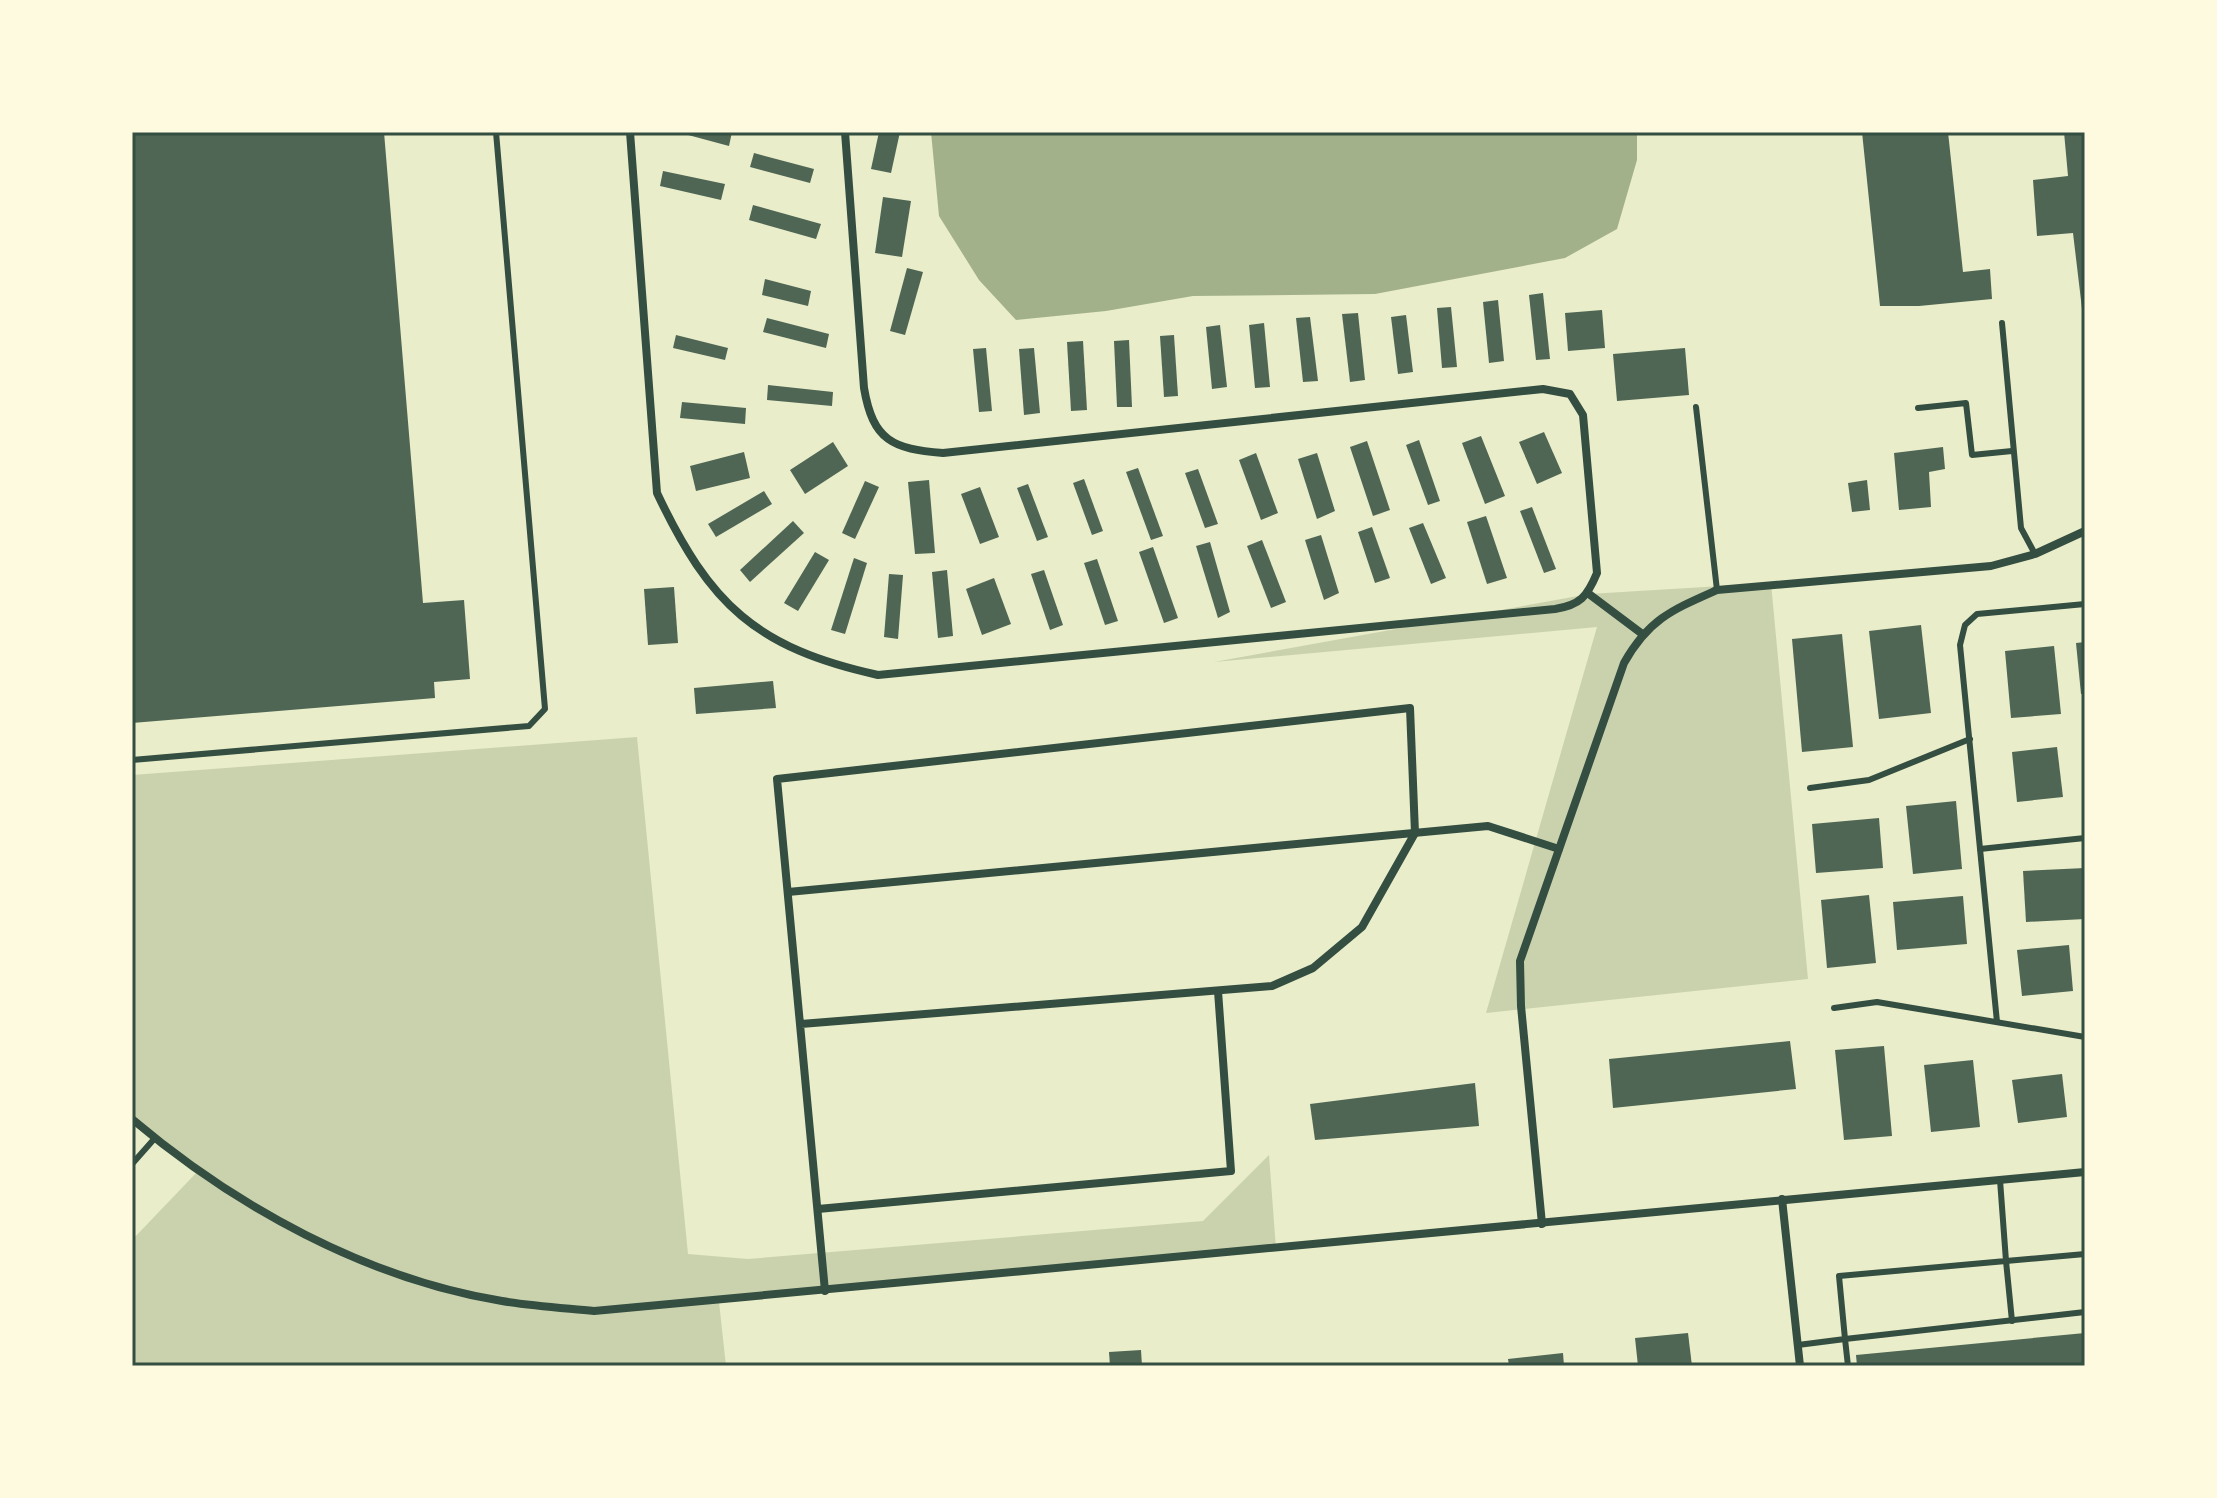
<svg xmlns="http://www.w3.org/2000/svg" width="2217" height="1498" font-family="Figtree,sans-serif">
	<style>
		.green { fill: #cad2ad }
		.water { fill: #a3b18a }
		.building { fill: #4f6655 }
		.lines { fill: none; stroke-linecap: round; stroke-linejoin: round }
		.service { stroke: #344e41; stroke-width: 6 }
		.minor { stroke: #344e41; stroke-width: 8 }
		.neatline { fill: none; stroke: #344e41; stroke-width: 3 }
	</style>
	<rect width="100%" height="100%" fill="#e9edc9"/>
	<g class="green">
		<path d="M1771 583 1808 979 1486 1013 1597 627 1214 662 1589 594Z"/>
		<path d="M637 737 688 1254 748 1259 1203 1221 1269 1155 1276 1249 719 1302 726 1366H132V1240L199 1170 132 1119V775Z"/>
	</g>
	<path class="water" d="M931 132H1637V160L1617 229 1565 258 1375 294 1193 296 1106 311 1016 320 979 280 939 216Z"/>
	<g class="building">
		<path d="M132 132H384L423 603 464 600 470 679 434 682 435 698 132 723Z"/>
		<path d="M677 132H732L729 146Z"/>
		<path d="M879 132H900L891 173 871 169Z"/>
		<path d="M1862 132H1948L1963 272 1990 269 1992 299 1919 306H1880Z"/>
		<path d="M2064 132H2085V334L2073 233 2037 236 2033 180 2068 176Z"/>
		<path d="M754 153 814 169 810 183 750 167Z"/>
		<path d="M663 171 725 184 721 200 660 186Z"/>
		<path d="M883 197 911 201 902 257 875 253Z"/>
		<path d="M753 205 821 224 816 239 749 220Z"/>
		<path d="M907 268 923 272 905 335 890 331Z"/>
		<path d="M765 279 811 291 808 306 762 295Z"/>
		<path d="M1543 293 1550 359 1536 360 1529 295Z"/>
		<path d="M1498 300 1504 361 1489 363 1483 302Z"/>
		<path d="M1451 307 1457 367 1442 368 1437 308Z"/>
		<path d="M1602 310 1605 348 1568 351 1565 313Z"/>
		<path d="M1358 313 1365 380 1350 382 1342 314Z"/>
		<path d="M1406 315 1413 372 1398 374 1391 317Z"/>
		<path d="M1310 317 1318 381 1303 382 1296 318Z"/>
		<path d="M767 318 829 334 826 348 763 332Z"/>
		<path d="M1264 323 1270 387 1255 388 1249 325Z"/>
		<path d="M1220 325 1227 387 1212 389 1206 327Z"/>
		<path d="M676 335 728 348 725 360 673 348Z"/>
		<path d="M1174 335 1178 396 1164 397 1160 336Z"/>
		<path d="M1129 340 1132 407H1117L1114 341Z"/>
		<path d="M1083 341 1087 410 1071 411 1067 342Z"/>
		<path d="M986 348 992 411 979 412 973 349Z"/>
		<path d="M1034 348 1040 413 1024 415 1019 349Z"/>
		<path d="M1685 348 1689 395 1617 401 1613 354Z"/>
		<path d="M768 385 833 392 832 406 767 400Z"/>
		<path d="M682 402 746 408 745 424 680 418Z"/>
		<path d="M1544 432 1562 473 1537 484 1519 442Z"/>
		<path d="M1481 436 1505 496 1485 504 1462 443Z"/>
		<path d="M1419 440 1440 501 1428 505 1406 445Z"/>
		<path d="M1367 441 1390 510 1373 516 1350 447Z"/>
		<path d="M833 442 848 466 805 494 790 470Z"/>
		<path d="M1943 447 1945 469 1929 472 1931 507 1899 510 1894 453Z"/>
		<path d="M744 452 750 478 696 491 690 466Z"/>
		<path d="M1256 453 1278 513 1261 520 1239 460Z"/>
		<path d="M1317 453 1335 511 1317 519 1298 459Z"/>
		<path d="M1138 468 1163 536 1151 540 1126 472Z"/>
		<path d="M1198 469 1218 524 1205 528 1185 473Z"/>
		<path d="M1084 479 1103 531 1092 535 1073 483Z"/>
		<path d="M929 480 935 553 915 554 908 482Z"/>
		<path d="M1867 480 1870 510 1852 512 1848 483Z"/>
		<path d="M865 481 879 487 855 539 842 533Z"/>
		<path d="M1028 484 1048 537 1037 541 1017 488Z"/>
		<path d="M980 487 999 537 980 544 961 494Z"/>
		<path d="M764 491 772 504 716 537 708 524Z"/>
		<path d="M1532 507 1556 569 1544 573 1520 511Z"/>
		<path d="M1486 516 1507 578 1487 584 1467 522Z"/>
		<path d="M793 521 804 533 750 582 740 570Z"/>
		<path d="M1423 523 1446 578 1431 584 1409 528Z"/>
		<path d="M1372 527 1390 578 1375 583 1358 532Z"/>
		<path d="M1321 535 1339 593 1324 600 1305 540Z"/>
		<path d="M1262 540 1286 602 1271 608 1247 546Z"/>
		<path d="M1210 542 1230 612 1218 618 1196 546Z"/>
		<path d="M1153 547 1178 618 1164 623 1139 552Z"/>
		<path d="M815 552 829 560 798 611 784 603Z"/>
		<path d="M854 558 867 563 845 634 831 630Z"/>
		<path d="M1097 559 1118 621 1105 625 1084 563Z"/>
		<path d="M947 570 953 636 938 638 932 572Z"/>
		<path d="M1044 570 1063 625 1050 630 1031 574Z"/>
		<path d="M889 574 903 575 898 639 884 637Z"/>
		<path d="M994 578 1011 624 982 635 966 589Z"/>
		<path d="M674 587 678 643 648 645 644 589Z"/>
		<path d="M1921 625 1931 713 1879 719 1869 631Z"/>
		<path d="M1842 634 1853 747 1802 752 1792 639Z"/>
		<path d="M2085 642V694H2081L2076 643Z"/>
		<path d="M2054 646 2061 714 2011 718 2005 651Z"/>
		<path d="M773 681 776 708 696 714 694 688Z"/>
		<path d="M2057 747 2063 797 2017 802 2012 752Z"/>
		<path d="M1956 801 1962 869 1913 874 1906 806Z"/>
		<path d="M1879 818 1883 868 1816 873 1812 824Z"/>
		<path d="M2085 868V919L2026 922 2023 871Z"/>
		<path d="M1869 895 1876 963 1827 968 1821 900Z"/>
		<path d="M1963 896 1967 944 1897 950 1893 902Z"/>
		<path d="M2069 945 2073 991 2022 996 2017 950Z"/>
		<path d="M1790 1041 1796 1089 1613 1108 1609 1059Z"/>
		<path d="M1884 1046 1892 1136 1844 1140 1835 1050Z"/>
		<path d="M1973 1060 1980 1127 1931 1132 1924 1065Z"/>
		<path d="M2062 1074 2067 1117 2018 1123 2012 1080Z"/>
		<path d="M1475 1083 1479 1126 1315 1140 1310 1104Z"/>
		<path d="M1688 1333 1692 1366H1638L1635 1338Z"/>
		<path d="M2085 1333V1366H1857L1856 1355Z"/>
		<path d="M1141 1350 1142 1366H1110L1109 1352Z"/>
		<path d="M1563 1353 1564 1366H1509L1508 1359Z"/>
	</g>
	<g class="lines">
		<g class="service">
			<path d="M2002 323 2021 528 2035 554"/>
			<path d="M1696 407 1717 590"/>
			<path d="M1918 408 1966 403 1972 455 2012 451"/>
			<path d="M132 760 529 726 545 709 496 132"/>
			<path d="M1810 788 1869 780 1970 739"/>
			<path d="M1980 849 2085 838"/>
			<path d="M1834 1008 1877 1002 2085 1037"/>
			<path d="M1997 1022 1960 645 1965 625 1977 614 2085 604"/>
			<path d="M132 1164 155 1138"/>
			<path d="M2012 1321 2006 1261 2085 1254"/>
			<path d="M1798 1345 1845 1339 1839 1276 2006 1261 2000 1180"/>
			<path d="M1848 1366 1845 1339 2085 1312"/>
		</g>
		<g class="minor">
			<path d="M630 132 657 493C710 605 756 648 878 675L1555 609C1580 605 1587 597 1597 573L1583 415 1570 394 1543 389 943 453C893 449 873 441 864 388L845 132"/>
			<path d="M1589 594 1641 633"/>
			<path d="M788 892 1488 826 1559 849"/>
			<path d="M801 1024 1272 986 1313 968 1362 927 1415 833 1410 708 777 779 825 1291"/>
			<path d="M132 1119C236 1207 367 1279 502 1301 533 1306 564 1308 594 1311L2085 1172"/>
			<path d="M1782 1199 1800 1366"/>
			<path d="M818 1209 1231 1171 1218 991"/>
			<path d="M1542 1224 1521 1006 1520 961 1624 663C1649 619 1672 610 1717 590L1991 566 2035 554 2085 531"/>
		</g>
	</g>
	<rect width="2217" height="1498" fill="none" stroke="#fefae0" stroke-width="268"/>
	<rect x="134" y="134" width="1949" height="1230" class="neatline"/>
</svg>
